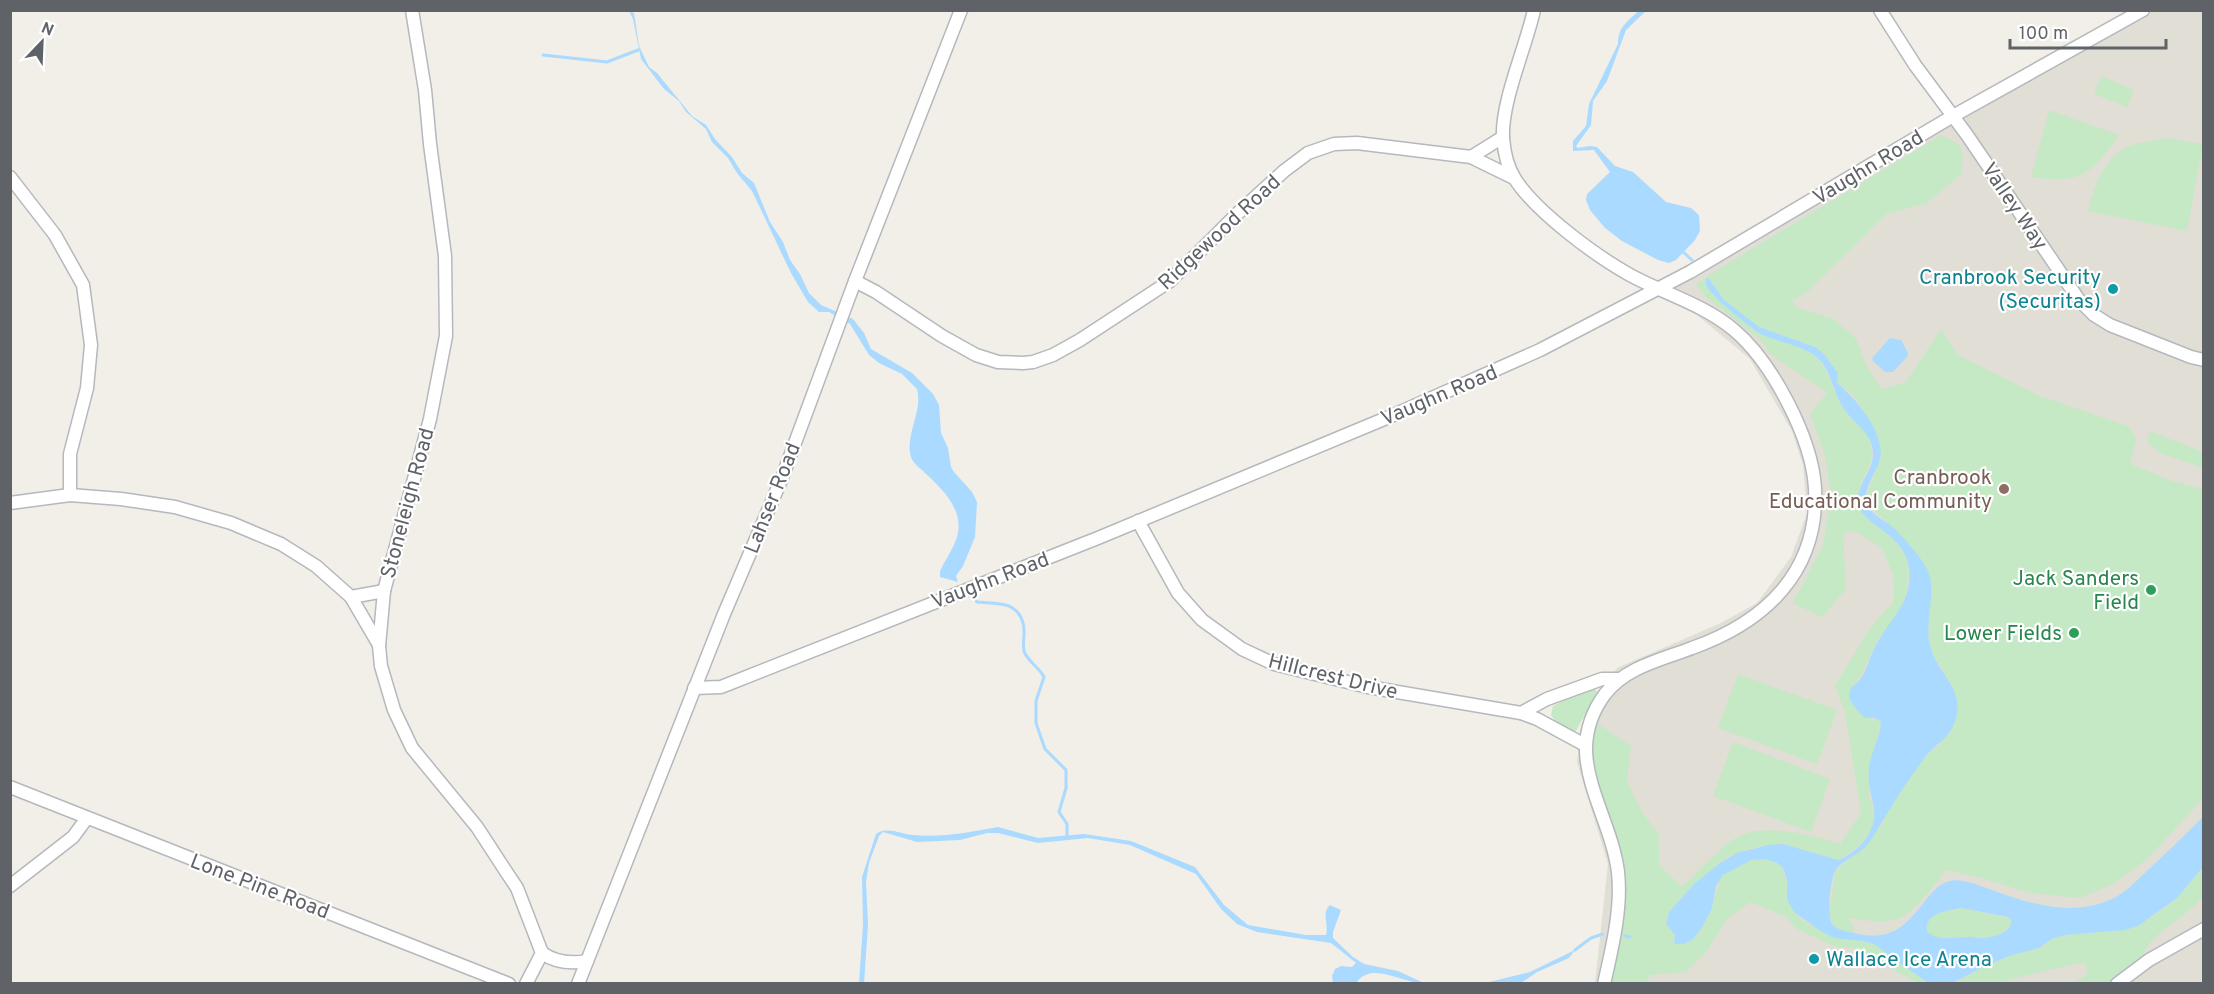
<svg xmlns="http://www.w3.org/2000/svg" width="2214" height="994" font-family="Overpass,sans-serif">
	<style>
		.education { fill: #e1ded6 }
		.green { fill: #c5e8c5; fill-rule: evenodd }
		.water { fill: #aadaff; fill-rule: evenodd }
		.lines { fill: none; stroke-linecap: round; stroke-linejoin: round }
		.stream { stroke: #aadaff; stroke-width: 3 }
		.minor-casing { stroke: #b5b8bc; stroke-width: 15 }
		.minor { stroke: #fff; stroke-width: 12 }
		.culture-dot { fill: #0f9aa8; stroke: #fff; stroke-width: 2 }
		.education-dot { fill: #8d6e63; stroke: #fff; stroke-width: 2 }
		.leisure-dot { fill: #2e9e5b; stroke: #fff; stroke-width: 2 }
		.labels { text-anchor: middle; stroke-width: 4.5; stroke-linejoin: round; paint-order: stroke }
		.street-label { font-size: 21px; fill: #5f6368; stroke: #fff }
		.culture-label { font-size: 21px; fill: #0d838f; stroke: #fff; text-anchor: end }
		.education-label { font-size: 21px; fill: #785e54; stroke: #fff; text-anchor: end }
		.leisure-label { font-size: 21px; fill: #27864d; stroke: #fff; text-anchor: end }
	</style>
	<rect width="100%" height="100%" fill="#f1efe8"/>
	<path class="education" d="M2134 11H2203V983H1595L1608 864 1577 762 1582 723 1594 700 1617 668 1721 623 1757 603 1791 557 1807 513 1803 465 1792 431 1750 359 1674 296 1663 279 1837 177Z"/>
	<g class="green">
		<path d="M2101 76 2134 90 2127 107 2094 94Z"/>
		<path d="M2049 110 2119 135C2090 175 2082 184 2031 177Z"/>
		<path d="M1941 135 1960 145 1963 157 1961 174 1927 203 1886 214 1808 291 1792 301 1796 307 1834 319 1856 339 1867 367 1882 389 1906 382 1941 329 1958 355 2040 396 2130 427 2136 440 2130 464 2172 481 2203 489V799L2146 860 2113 884 2080 898 2029 893 1986 879 1946 870C1936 883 1914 913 1900 918 1883 924 1864 920 1848 918L1854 927V939L1874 944 1930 983H1918L1853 948 1836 947 1795 928 1787 917 1750 902 1726 920 1707 951 1686 972 1650 975 1647 983H1610C1619 945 1631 900 1623 860 1615 822 1589 785 1591 745 1591 738 1594 730 1595 722L1631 746 1627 782 1642 812 1659 835V865L1682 887C1696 874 1719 848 1734 839 1763 821 1810 835 1840 844L1861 813 1845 712 1835 686 1870 628 1894 601V578L1882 548 1855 531 1843 532 1846 589 1822 617 1793 603 1823 545 1831 496 1825 455 1810 414 1827 393 1769 353 1761 340 1707 298 1696 285 1707 276ZM1707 278 1709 279 1724 300 1759 327 1815 347 1823 353 1838 373 1837 383 1850 392 1862 408 1875 432 1880 449V461L1866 496 1868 506 1895 529 1911 546 1929 573 1931 586 1928 619 1929 643 1931 651 1952 685 1957 709 1940 744 1930 752 1914 771 1888 811 1882 825 1835 872 1829 915 1835 927 1844 931 1842 939C1832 937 1803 922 1797 915 1781 898 1796 847 1752 860 1741 863 1728 869 1720 878L1712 908 1702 928 1692 940 1673 942 1675 936 1666 923 1670 911 1694 884 1728 857 1752 848 1783 844 1838 860 1857 848 1872 830 1874 813 1870 798 1869 769 1881 724 1879 720 1870 718 1853 685C1865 674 1867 660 1875 646 1880 635 1889 627 1896 617 1909 597 1914 569 1901 548 1891 531 1867 525 1860 507 1850 486 1879 467 1870 442 1865 427 1851 420 1842 407 1833 391 1831 373 1818 359 1804 344 1778 343 1760 333 1740 322 1722 301 1706 285Z"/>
		<path d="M2166 138 2203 144 2187 231 2088 211C2094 186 2102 163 2125 148 2136 142 2154 141 2166 138Z"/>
		<path d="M2150 431 2203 452V468L2160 453 2147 442Z"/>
		<path d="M1738 674 1837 710 1817 764 1718 728Z"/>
		<path d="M1594 688 1597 692 1576 731C1566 731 1556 723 1551 715L1553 706 1579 693Z"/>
		<path d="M1733 742 1830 779 1811 832 1713 796Z"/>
		<path d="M2203 867V896L2195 906 2161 932 2148 945 2140 962 2111 983H2071L2082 978 2088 972 2084 962 1994 983 1952 984 1988 965 2009 956 2043 946 2052 939 2065 935 2129 929 2152 917 2177 898Z"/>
		<path d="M1962 908 2007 918 2011 920C2013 933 1993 938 1982 938 1977 939 1973 936 1968 937 1954 937 1937 942 1926 931 1924 913 1949 910 1962 908Z"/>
	</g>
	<g class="water">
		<path d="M1639 10 1646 11 1626 30 1607 81 1593 101 1591 125 1576 146 1578 148 1590 146 1597 147 1615 166 1633 172 1666 202 1691 208 1699 215 1700 231 1695 240 1676 260 1669 263 1658 260 1622 241 1605 228 1590 210 1586 200 1587 194 1610 172 1594 150 1573 151V141L1586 126 1589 104 1618 44C1618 26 1628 22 1639 10Z"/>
		<path d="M629 11 634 13 639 46 649 67 657 73 692 116 706 125 715 139 732 157 742 173 754 183 770 222 783 242 790 260 800 274 809 293 821 305 853 319 864 333 871 349 912 373 933 394 939 405 941 433 948 448 951 467 954 472 972 492 977 502 975 537 963 566 956 576 958 582 940 577V571C946 559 953 549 957 537 965 509 941 488 923 471 917 466 911 461 910 453 907 431 923 410 917 389L902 374 879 363 869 355 850 324 829 312H819L808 302 791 273 752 191 737 173 728 158 712 142 706 129 686 112 679 101 664 89 641 59 633 19Z"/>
		<path d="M1706 278 1709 279 1724 300 1759 327 1815 347 1823 353 1838 373 1837 383C1855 397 1886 434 1880 459 1877 473 1861 490 1867 505 1871 515 1887 521 1895 529 1904 538 1923 559 1928 571 1937 590 1924 622 1930 645 1936 673 1968 689 1954 724 1948 739 1936 744 1926 756 1913 773 1901 791 1890 809 1882 821 1876 834 1867 845 1859 855 1845 859 1837 868 1830 876 1826 917 1833 925 1839 931 1850 932 1858 934 1891 941 1906 926 1925 901 1930 895 1937 886 1944 883 1955 877 1970 882 1981 886 2024 902 2072 920 2116 897 2127 891 2136 881 2145 873 2165 854 2184 836 2203 817V867L2177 898 2138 926 2125 930 2065 935 2052 939 2039 948 2009 956 1988 965 1952 983H1928L1874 944 1863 941 1834 938 1819 930 1794 912 1787 899V880L1783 868 1776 862 1764 859 1751 860 1723 875 1716 886 1712 908 1702 928 1692 940 1684 944H1674L1675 936 1666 923 1670 911 1694 884 1720 863 1737 853 1768 845 1783 844 1838 860C1857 853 1877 832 1874 810 1872 794 1867 785 1869 768 1871 752 1880 738 1881 722L1875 718H1865C1860 713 1850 704 1849 696 1849 687 1856 684 1861 678 1868 668 1870 655 1876 645 1891 617 1916 599 1908 563 1901 533 1864 525 1859 506 1854 486 1873 473 1873 454 1873 432 1852 423 1842 406 1832 389 1831 367 1814 355 1800 345 1779 342 1763 335 1750 328 1713 298 1706 285ZM1962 908 2007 917 2011 920C2012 933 1993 938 1982 938 1977 939 1973 936 1968 937 1954 937 1937 942 1927 931 1924 913 1949 910 1962 908Z"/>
		<path d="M1890 338 1901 340 1908 353 1907 357 1893 372H1885L1872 360 1873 357Z"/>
		<path d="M998 827 1038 838 1084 834 1131 841 1195 867 1224 905 1248 925 1306 935H1326C1329 924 1321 913 1330 905L1341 910 1333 932V938L1353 957 1364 964 1398 971 1424 983C1402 984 1372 960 1356 983H1333L1332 976 1335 969 1341 966 1352 967 1356 963 1331 943 1257 932 1237 924 1221 909 1196 874 1130 845 1088 838 1038 843 998 833H987L960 840 917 842 883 832 879 836 869 863 866 882 868 925 864 983H859L863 925 862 877 876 834C887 826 900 834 913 835 941 838 971 832 998 827Z"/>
		<path d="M1575 950 1569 958 1537 972 1521 983H1485L1530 972Z"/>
	</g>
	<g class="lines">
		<g class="stream">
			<path d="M543 55 607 62 638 50"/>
			<path d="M1681 250 1692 260"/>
			<path d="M975 599 977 602C995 604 1017 600 1023 623 1026 632 1022 642 1024 651 1027 661 1039 667 1044 677L1036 701V723L1045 749 1066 770V788L1059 812 1067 824V835"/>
			<path d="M1625 936 1630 937"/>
			<path d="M1575 950 1591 938 1603 934"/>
		</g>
		<g class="minor-casing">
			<g id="minor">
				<path d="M412 10 425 90 430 144 445 256 446 336 430 419 384 591 379 646 381 666 394 710 412 748 477 827 505 870 517 888 542 953 526 984"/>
				<path d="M1534 10C1526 47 1501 102 1503 138 1504 151 1508 168 1515 179 1536 212 1596 256 1630 275 1665 294 1703 304 1734 330 1772 362 1812 438 1815 488 1819 572 1765 622 1692 648 1661 660 1626 667 1605 694 1559 756 1610 809 1618 872 1622 909 1612 948 1604 984"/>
				<path d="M1880 10 1915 65 1967 135 2079 300 2094 315 2110 325 2191 357 2204 360"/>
				<path d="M1471 157 1514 178"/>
				<path d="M10 177 55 235 83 285 91 345 87 388 70 454V495"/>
				<path d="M855 281 876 292 942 336 976 355 998 362 1023 363 1033 362 1053 355 1080 340 1170 281 1237 214 1284 171 1308 153 1334 144 1357 143 1471 157 1503 137"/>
				<path d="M10 503 70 495 121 499 175 507 231 523 281 544 316 566 351 597 384 591"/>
				<path d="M1138 521 1178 593 1202 620 1242 649 1274 664 1368 687 1521 713 1547 699 1602 679H1620"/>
				<path d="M351 597 379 645"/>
				<path d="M694 688 721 687 1098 538 1389 417 1540 350 1690 272 1953 116 2143 10"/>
				<path d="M1521 713 1537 719 1585 745"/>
				<path d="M10 787 509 984"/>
				<path d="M10 886 73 837 87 818"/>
				<path d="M542 953C555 962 571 964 587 961"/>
				<path d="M578 984 724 614 782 478 855 281 961 10"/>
				<path d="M2117 984 2149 960 2204 929"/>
			</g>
		</g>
		<use href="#minor" class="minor"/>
	</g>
	<g class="culture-dot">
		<circle cx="2113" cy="289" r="6"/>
		<circle cx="1814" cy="959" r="6"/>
	</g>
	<circle class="education-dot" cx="2004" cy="489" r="6"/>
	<g class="leisure-dot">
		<circle cx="2151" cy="590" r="6"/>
		<circle cx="2074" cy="633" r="6"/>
	</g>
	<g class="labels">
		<g class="street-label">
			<text transform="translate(1868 167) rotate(-31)" y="7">Vaughn Road</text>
			<text transform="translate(2015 206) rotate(56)" y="7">Valley Way</text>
			<text transform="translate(1219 232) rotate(-43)" y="7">Ridgewood Road</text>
			<text transform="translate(1439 395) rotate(-23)" y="7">Vaughn Road</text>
			<text transform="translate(772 498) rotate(-68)" y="7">Lahser Road</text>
			<text transform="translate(407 503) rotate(-75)" y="7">Stoneleigh Road</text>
			<text transform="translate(990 580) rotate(-21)" y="7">Vaughn Road</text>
			<text transform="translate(1333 676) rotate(14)" y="7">Hillcrest Drive</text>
			<text transform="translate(260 886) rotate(21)" y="7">Lone Pine Road</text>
		</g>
		<g class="culture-label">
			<text x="2101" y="284">Cranbrook Security<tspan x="2101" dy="24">(Securitas)</tspan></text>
			<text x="1826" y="966" text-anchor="start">Wallace Ice Arena</text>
		</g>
		<g class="education-label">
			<text x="1992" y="484">Cranbrook<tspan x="1992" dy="24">Educational Community</tspan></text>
		</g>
		<g class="leisure-label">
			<text x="2139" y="585">Jack Sanders<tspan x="2139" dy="24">Field</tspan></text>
			<text x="2062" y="640">Lower Fields</text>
		</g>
	</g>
	<rect width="2214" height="994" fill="none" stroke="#5f6368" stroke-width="24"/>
	<g transform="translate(42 42) rotate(23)" stroke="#ffffff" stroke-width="4.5" paint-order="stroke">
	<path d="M0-4.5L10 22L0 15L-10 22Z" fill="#5f6368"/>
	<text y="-9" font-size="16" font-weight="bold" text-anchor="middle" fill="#5f6368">N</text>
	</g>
	<path d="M2010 39v9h156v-9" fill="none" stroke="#5f6368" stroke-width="3"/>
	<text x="2019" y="39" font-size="18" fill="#5f6368" stroke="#ffffff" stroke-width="4.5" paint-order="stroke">100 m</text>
</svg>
